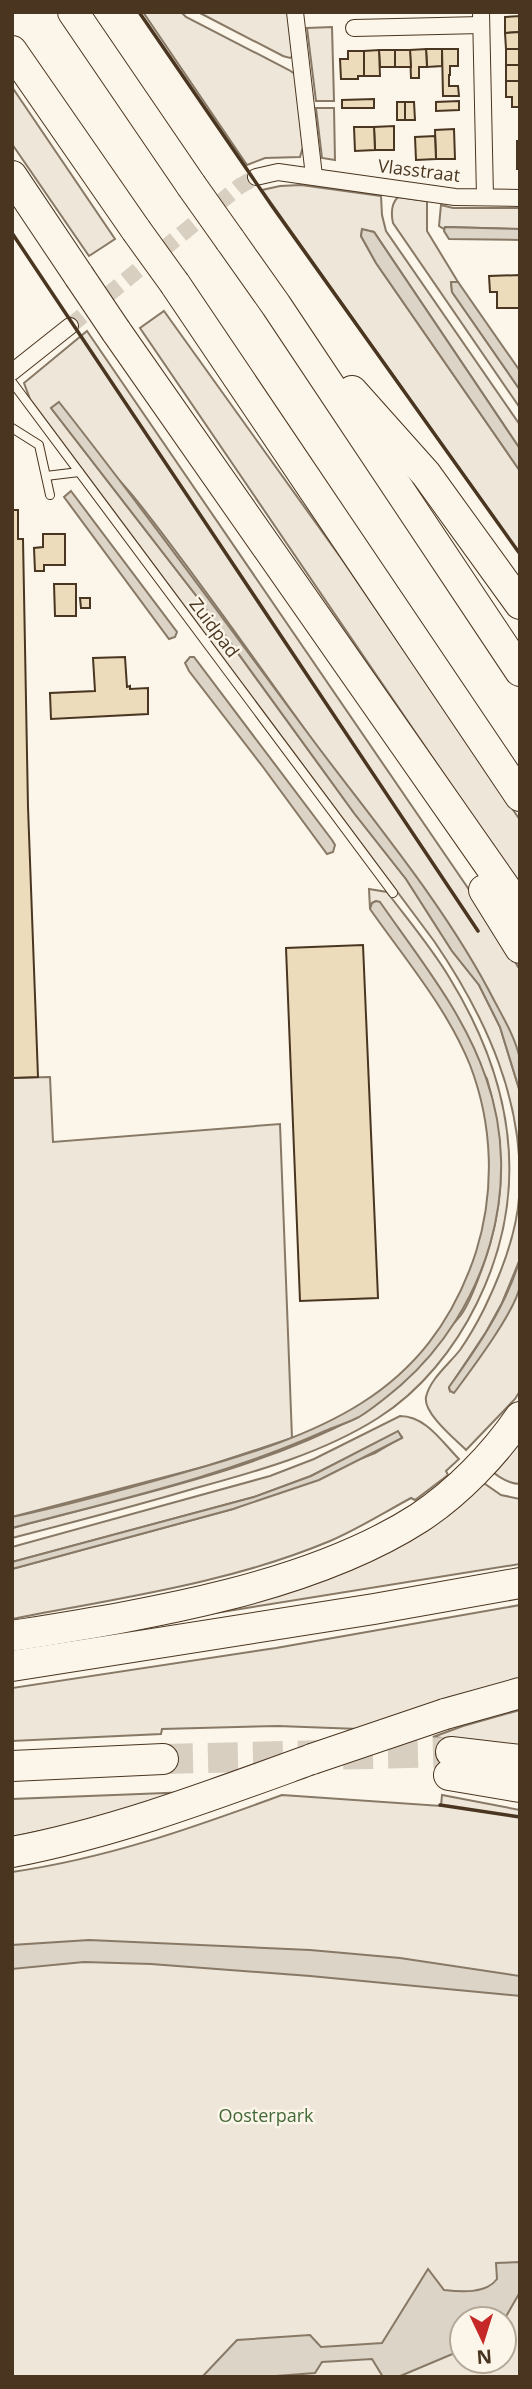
<svg xmlns="http://www.w3.org/2000/svg" width="532" height="2389" font-family="'Open Sans',sans-serif">
	<style>
		.green { fill: #ede6d9; stroke: #887966; stroke-width: 2; fill-rule: evenodd }
		.water { fill: #dcd4c6; stroke: #887966; stroke-width: 2 }
		.building { fill: #ecdcbc; stroke: #4a3520; stroke-width: 2 }
		.lines { fill: none; stroke-linecap: round; stroke-linejoin: round }
		.street-tunnel { stroke: #d8cfc1; stroke-width: 16; stroke-dasharray: 16 8; stroke-linecap: butt }
		.highway-tunnel { stroke: #d8cfc1; stroke-width: 30; stroke-dasharray: 30 15; stroke-linecap: butt }
		.lane-casing { stroke: #4a3520; stroke-width: 10 }
		.street-casing { stroke: #4a3520; stroke-width: 18 }
		.highway-casing { stroke: #4a3520; stroke-width: 32 }
		.lane { stroke: #fbf6e9; stroke-width: 8 }
		.street { stroke: #fbf6e9; stroke-width: 16 }
		.highway { stroke: #fbf6e9; stroke-width: 30 }
		.highway-bridge-casing { stroke: #4a3520; stroke-width: 32; stroke-linecap: butt }
		.highway-bridge { stroke: #fbf6e9; stroke-width: 30 }
		.wall { stroke: #4a3520; stroke-width: 3.5 }
		.labels { text-anchor: middle; stroke-width: 5; stroke-linejoin: round; paint-order: stroke }
		.street-label { font-size: 18px; fill: #4a3520; stroke: #fbf6e9 }
		.park-label { font-size: 18px; fill: #436837; stroke: #fbf6e9 }
	</style>
	<rect width="100%" height="100%" fill="#fbf6e9"/>
	<g class="green">
		<path d="M143 12H181L186 17 289 70 295 74 303 147 300 157 265 158 247 165Z"/>
		<path d="M198 12H288L293 56 290 58 283 56Z"/>
		<path d="M332 27 334 101H316L307 28Z"/>
		<path d="M12 87 115 239 89 256 12 144Z"/>
		<path d="M316 108H334L335 160 322 158Z"/>
		<path d="M301 185 381 196 382 215 386 231 520 425V449L374 232 362 230 361 236 376 263 520 471V554L262 190 280 186Z"/>
		<path d="M398 197 427 201V231L458 282H451L452 292 520 390V408L393 223C391 214 391 204 398 197Z"/>
		<path d="M441 205 453 208H520V229L445 227 444 229 439 226Z"/>
		<path d="M164 311 341 558 520 820V886L140 328Z"/>
		<path d="M87 331 485 913 520 970V1061C479 950 401 861 332 767 268 679 205 587 138 502 111 469 80 439 51 408L198 598 354 813 406 879 452 951 479 985 500 1027 520 1092V1259L502 1303 486 1332 449 1388 450 1391C476 1358 505 1326 520 1286V1391L515 1399 466 1450C455 1439 423 1413 426 1397 430 1379 449 1364 460 1350 469 1337 477 1323 484 1309 501 1274 516 1236 519 1198 526 1104 486 1017 434 941L30 399 24 383Z"/>
		<path d="M369 889 387 892C408 920 431 947 449 977 513 1081 532 1191 477 1303 455 1348 421 1391 378 1418 323 1453 258 1471 196 1488 135 1506 74 1522 12 1538V1528C127 1497 249 1473 355 1418 370 1411 395 1380 408 1367 425 1350 446 1334 461 1315 471 1301 477 1282 483 1266 506 1201 506 1145 487 1079L376 901 372 903 370 909Z"/>
		<path d="M50 1077 53 1142 280 1124 292 1438 207 1466 12 1517V1078Z"/>
		<path d="M400 1416C426 1416 442 1442 459 1459L446 1471 448 1475 415 1500 411 1498C385 1512 358 1529 330 1541 230 1583 119 1598 12 1619V1569L233 1509 375 1453 402 1437 398 1432 311 1476 254 1497 12 1562V1547L270 1476 314 1459Z"/>
		<path d="M520 1433V1484C508 1484 497 1476 488 1468Z"/>
		<path d="M478 1479 501 1495 520 1499V1564L159 1622 222 1606Z"/>
		<path d="M520 1605V1679L447 1698 359 1729 278 1726 162 1729 161 1734 12 1741V1688L276 1648Z"/>
		<path d="M520 1710V1747L433 1737 463 1726Z"/>
		<path d="M191 1792 121 1814 12 1837V1799Z"/>
		<path d="M282 1795 441 1806 442 1795 520 1810V2377H12V1872C108 1858 192 1828 282 1795ZM462 2319H504V2361H462Z"/>
	</g>
	<g class="water">
		<path d="M445 227 520 229V240L449 239 444 231Z"/>
		<path d="M362 229 374 232 520 449V471L376 263 361 236Z"/>
		<path d="M451 282H458L520 371V390L452 292Z"/>
		<path d="M59 402C142 507 221 616 301 724 367 814 444 902 495 1002 504 1019 517 1041 520 1060 521 1071 520 1082 520 1092L500 1027 479 985 452 951 406 879 354 813 198 598 51 408Z"/>
		<path d="M71 491 177 632 175 637 169 639 64 497Z"/>
		<path d="M190 657H194L332 840 335 845 333 852 327 854 263 767 189 671 185 663Z"/>
		<path d="M376 901 380 902C419 958 464 1013 486 1078 525 1187 486 1310 401 1385 388 1396 374 1408 359 1417 348 1423 336 1426 325 1431 225 1476 117 1500 12 1528V1517C69 1505 126 1489 182 1473 317 1435 428 1398 476 1252 495 1191 493 1125 470 1065 447 1008 405 959 370 909L372 903Z"/>
		<path d="M520 1259C520 1267 521 1277 520 1286 515 1312 471 1370 454 1393L450 1391 449 1387C477 1348 506 1306 520 1259Z"/>
		<path d="M398 1431 402 1438 319 1480 233 1509 12 1569V1562L254 1497 311 1476Z"/>
		<path d="M89 1940 310 1950 400 1958 520 1976V1996L310 1976 151 1964 84 1962 12 1969V1945Z"/>
		<path d="M520 2262V2292L504 2320 462 2319V2350L398 2377H383L372 2359 322 2362 315 2373 263 2377H202L237 2340 310 2335 321 2347 382 2343 428 2269 444 2290C461 2292 486 2294 497 2279L496 2263Z"/>
	</g>
	<g class="building">
		<path d="M520 16V32L505 33V17Z"/>
		<path d="M520 32V49H506L505 33Z"/>
		<path d="M426 49H442V66L427 67Z"/>
		<path d="M426 49 427 67H419V78H411L410 50Z"/>
		<path d="M442 49H458V66H450V75H449V86H458L459 96H443Z"/>
		<rect x="506" y="49" width="14" height="16"/>
		<path d="M379 50H395V67H380Z"/>
		<path d="M379 50 380 76H364V51Z"/>
		<path d="M395 50H410L411 67H395Z"/>
		<path d="M348 51H364V76H358V79H341L340 59H348Z"/>
		<rect x="506" y="65" width="14" height="16"/>
		<path d="M506 81H520V107H512V97H506Z"/>
		<path d="M374 99V108H342V100Z"/>
		<path d="M459 101V110L436 111V102Z"/>
		<rect x="397" y="102" width="8" height="18"/>
		<path d="M405 102H414L415 120H405Z"/>
		<path d="M394 126V150H375L374 127Z"/>
		<path d="M354 127H374L375 150 355 151Z"/>
		<path d="M454 129 455 159H436L435 130Z"/>
		<path d="M435 136 436 159 416 160 415 137Z"/>
		<rect x="517" y="141" width="3" height="28"/>
		<path d="M520 275V308H497V292H490L489 276Z"/>
		<path d="M12 510H18V539H23L28 807 38 1077 12 1078Z"/>
		<path d="M43 534H65V565H44V571H35L34 548 43 547Z"/>
		<path d="M54 584H76V616H55Z"/>
		<path d="M80 598H90V608H81Z"/>
		<path d="M125 657 127 687 130 686V689L148 688V714L51 719 50 693 95 691 93 658Z"/>
		<path d="M363 945 378 1298 300 1301 286 948Z"/>
	</g>
	<g class="lines">
		<path class="street-tunnel" d="M70 326 240 186 256 177"/>
		<path class="highway-tunnel" d="M163 1759 451 1752"/>
		<g class="lane-casing">
			<g id="lane">
				<path d="M12 382 393 893"/>
				<path d="M12 428 39 445 50 495"/>
				<path d="M46 476 79 472"/>
			</g>
		</g>
		<g class="street-casing">
			<g id="street">
				<path d="M295 12 314 176"/>
				<path d="M481 12 485 197"/>
				<path d="M354 28 481 25"/>
				<path d="M256 177 278 172 455 197 520 198"/>
				<path d="M12 372 70 326"/>
			</g>
		</g>
		<g class="highway-casing">
			<g id="highway">
				<path d="M73 12 191 185"/>
				<path d="M12 51 136 230"/>
				<path d="M12 176 79 276"/>
				<path d="M230 240 276 305 520 671"/>
				<path d="M175 284 520 796"/>
				<path d="M116 331 520 909"/>
				<path d="M352 391 426 474 520 604"/>
				<path d="M484 890 520 948"/>
				<path d="M12 1636C142 1615 307 1590 419 1518 457 1493 494 1455 520 1417"/>
				<path d="M12 1666 374 1609 520 1583"/>
				<path d="M445 1714 520 1693"/>
				<path d="M451 1752 520 1760"/>
				<path d="M12 1766 163 1759"/>
				<path d="M449 1775 520 1787"/>
				<path d="M12 1852C116 1832 213 1795 312 1759"/>
			</g>
		</g>
		<use href="#lane" class="lane"/>
		<use href="#street" class="street"/>
		<use href="#highway" class="highway"/>
		<g class="highway-bridge-casing">
			<g id="highway-bridge">
				<path d="M191 185 230 240"/>
				<path d="M136 230 175 284"/>
				<path d="M79 276 116 331"/>
				<path d="M312 1759 445 1714"/>
			</g>
		</g>
		<use href="#highway-bridge" class="highway-bridge"/>
		<g class="wall">
			<path d="M139 12 272 206 520 554"/>
			<path d="M12 233 478 931"/>
			<path d="M440 1805 520 1817"/>
		</g>
	</g>
	<g class="labels">
		<g class="street-label">
			<text transform="translate(419 171) rotate(7)" y="6">Vlasstraat</text>
			<text transform="translate(214 628) rotate(53)" y="6">Zuidpad</text>
		</g>
		<g class="park-label">
			<text x="266" y="2122">Oosterpark</text>
		</g>
	</g>
	<rect width="532" height="2389" fill="none" stroke="#4a3520" stroke-width="28"/>
	<g transform="translate(483 2340) rotate(176)"><circle r="33" fill="#fbf6e9" stroke="#b4a999" stroke-width="2"/>
	<path d="M0-5L12 26L0 18L-12 26Z" fill="#c62828"/>
	<text y="-10" font-size="19" font-weight="bold" text-anchor="middle" fill="#4a3520">N</text>
	</g>
</svg>
